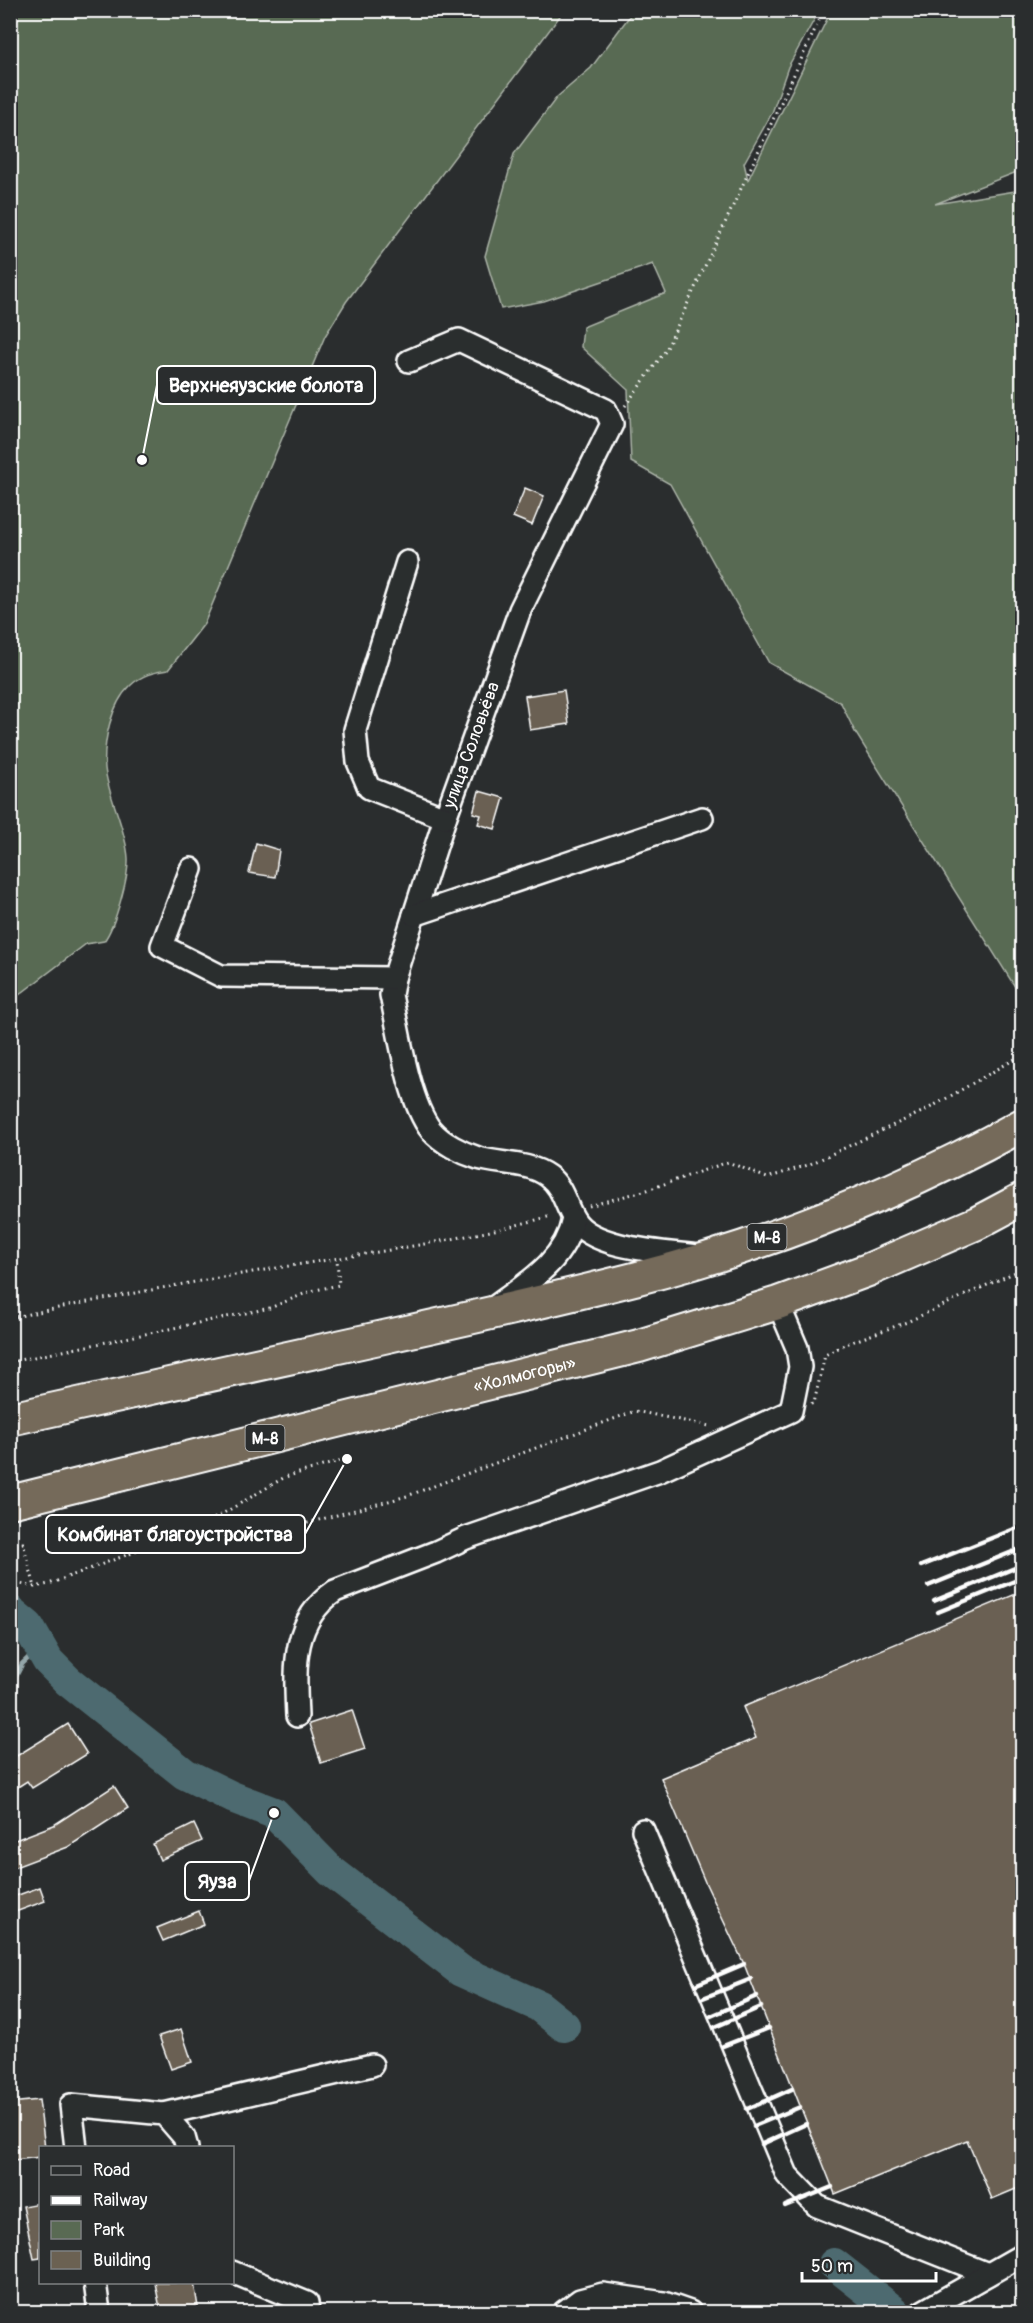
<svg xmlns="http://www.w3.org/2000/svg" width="1033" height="2323" font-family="Pangolin,sans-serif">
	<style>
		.green { fill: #596a53; stroke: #acb4a9; stroke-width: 1.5 }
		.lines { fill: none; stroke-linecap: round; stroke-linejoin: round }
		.stream { stroke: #94a6a9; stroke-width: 5 }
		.river { stroke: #4d6b6f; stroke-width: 32 }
		.building { fill: #6b6152; stroke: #fff; stroke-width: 1.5 }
		.minor-casing { stroke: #fff; stroke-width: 26 }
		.highway-casing { stroke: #fff; stroke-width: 36 }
		.path { stroke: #fff; stroke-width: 3; stroke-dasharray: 1.5 4.5; stroke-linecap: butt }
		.minor { stroke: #2a2d2e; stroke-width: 21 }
		.highway { stroke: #746a5a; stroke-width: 32 }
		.rail { stroke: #fff; stroke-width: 4.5 }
		.labels { text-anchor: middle; stroke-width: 4.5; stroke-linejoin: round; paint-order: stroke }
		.shield { fill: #2a2d2e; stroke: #bfc0c0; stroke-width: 1.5 }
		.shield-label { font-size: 16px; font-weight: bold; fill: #fff }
		.street-label { font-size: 18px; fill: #fff; stroke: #2a2d2e }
		.leader { fill: none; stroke: #fff; stroke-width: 2 }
		.callout-dot { fill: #fff; stroke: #2a2d2e; stroke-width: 2 }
		.callout { fill: #2a2d2e; stroke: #fff; stroke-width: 2 }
		.callout-label { font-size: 20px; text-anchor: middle; font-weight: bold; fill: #fff }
	</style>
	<rect width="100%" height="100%" fill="#2a2d2e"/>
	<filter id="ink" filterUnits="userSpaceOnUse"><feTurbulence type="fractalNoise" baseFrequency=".0167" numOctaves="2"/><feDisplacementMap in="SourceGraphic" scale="12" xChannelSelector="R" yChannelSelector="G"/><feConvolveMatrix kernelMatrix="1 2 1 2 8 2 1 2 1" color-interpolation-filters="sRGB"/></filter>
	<g filter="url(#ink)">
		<g class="green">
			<path d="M11 10 561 11 560 16 346 302 325 336 204 624 168 670C154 672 141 675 130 686 111 704 103 742 105 768 108 797 126 828 128 858 129 876 115 927 104 941L86 944 11 1001 10 129 19 117 12 94Z"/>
			<path d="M634 10 819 11 788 67 772 113 744 163 748 180 831 11H1022V170L935 204 1022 190V998L855 732 841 703 769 663 670 484 631 462 628 390 581 347 583 327 666 293 653 264 544 301 501 309 485 256 514 154 557 97 591 68Z"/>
		</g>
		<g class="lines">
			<path class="stream" d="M10 1688 22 1664 40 1647"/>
			<g class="river">
				<path d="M10 1611 28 1626 48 1661 68 1681 185 1774 232 1797 274 1813 331 1871 461 1971 539 2006 564 2026"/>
				<path d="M834 2264 895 2312"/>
			</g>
		</g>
		<g class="building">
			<path d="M525 488 544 496 532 525 513 517Z"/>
			<path d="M564 690 569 724 530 730 525 696Z"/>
			<path d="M479 791 504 798 495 829 478 824 481 815 473 813Z"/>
			<path d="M256 843 279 850 275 877 249 873Z"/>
			<path d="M1023 1591V2186L992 2199 967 2140 835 2194 744 1964 705 1882 661 1778 756 1738 743 1707Z"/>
			<path d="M352 1710 365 1749 321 1763 309 1724Z"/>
			<path d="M68 1724 87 1754 32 1788 27 1781 10 1792V1760Z"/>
			<path d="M114 1786 128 1808 68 1847 10 1869V1842L54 1825Z"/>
			<path d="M194 1824 202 1841 160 1860 153 1844Z"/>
			<path d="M40 1887 45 1901 10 1914V1898Z"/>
			<path d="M199 1911 204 1924 163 1941 157 1928Z"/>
			<path d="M181 2029 192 2062 171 2069 159 2036Z"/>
			<path d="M39 2100 45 2148H40V2157L14 2160 10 2130V2103Z"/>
			<path d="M40 2203V2258L34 2259 23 2206Z"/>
			<path d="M155 2283H194L199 2313H161Z"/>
		</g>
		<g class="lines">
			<g class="minor-casing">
				<g id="minor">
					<path d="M409 361 459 340 606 410 612 424 520 610 445 818 394 978 391 995C399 1032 408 1101 431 1130 442 1143 462 1153 478 1158 500 1164 529 1162 548 1176 563 1187 565 1205 574 1219 591 1249 666 1252 698 1256"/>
					<path d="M407 562 355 730 358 762 369 788 445 818"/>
					<path d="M191 869 162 946 221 976 394 978"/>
					<path d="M414 915 702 818"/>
					<path d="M492 1309C525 1284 565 1262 573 1219"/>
					<path d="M297 1716C295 1669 291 1621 335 1591L436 1552 466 1538 660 1471 791 1411 800 1367 797 1348 778 1303"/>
					<path d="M643 1830 787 2175 817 2206 988 2274"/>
					<path d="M164 2114 372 2065"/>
					<path d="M76 2148 71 2105 164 2114 184 2137 187 2148"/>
					<path d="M232 2272 307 2303 308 2312"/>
					<path d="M95 2282 99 2312"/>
					<path d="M564 2312 580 2300 603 2294 664 2303 690 2312"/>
					<path d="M922 2312 1022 2255"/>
				</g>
			</g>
			<g class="highway-casing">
				<g id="highway">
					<path d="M10 1419C133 1392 256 1365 379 1338 466 1319 552 1300 638 1278 771 1244 902 1191 1022 1125"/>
					<path id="s1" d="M10 1502 639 1346 778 1303 868 1270 977 1223 1022 1199"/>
				</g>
			</g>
			<g class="path">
				<path d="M625 406 666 350 824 10"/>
				<path d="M589 1206 647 1190 728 1162 767 1178 808 1165 926 1110 1022 1055"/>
				<path d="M10 1318C95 1300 180 1284 265 1270 361 1254 457 1242 551 1216"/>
				<path d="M10 1362 270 1308 311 1291 339 1285 337 1259"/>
				<path d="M811 1404 814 1403 825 1355 846 1344 907 1322 1022 1269"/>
				<path d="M10 1545 23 1543 35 1587"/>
				<path d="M154 1545 195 1530 285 1477 347 1459"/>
				<path d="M147 1548 289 1528 407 1496 635 1411 709 1426"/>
				<path d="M10 1582 35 1587 49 1584 148 1547"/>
				<path d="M10 2297 14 2312"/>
			</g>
			<use href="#minor" class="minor"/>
			<use href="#highway" class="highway"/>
			<g class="rail">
				<path d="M921 1566 1022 1526"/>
				<path d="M928 1586 1022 1548"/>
				<path d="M934 1601 1022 1565"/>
				<path d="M938 1612 1022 1578"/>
				<path d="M697 1984 744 1964"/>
				<path d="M703 1998 751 1979"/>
				<path d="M711 2016 757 1996"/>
				<path d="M715 2027 761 2007"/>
				<path d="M723 2046 769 2028"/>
				<path d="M747 2109 792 2089"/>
				<path d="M754 2126 800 2107"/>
				<path d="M762 2144 806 2124"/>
				<path d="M785 2206 832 2187"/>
			</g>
		</g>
	</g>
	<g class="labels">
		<g class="shield">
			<rect x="747.5" y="1224" width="39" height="26" rx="4.5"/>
			<rect x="245.5" y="1425" width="39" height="26" rx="4.5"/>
		</g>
		<g class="shield-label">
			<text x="767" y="1243">М-8</text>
			<text x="265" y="1444">М-8</text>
		</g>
		<g class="street-label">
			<text transform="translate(471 745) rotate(-70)" y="6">улица Соловьёва</text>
			<text dy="6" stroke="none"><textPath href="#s1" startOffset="530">«Холмогоры»</textPath></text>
		</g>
	</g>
	<path class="leader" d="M142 460L157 385M347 1459L305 1534M274 1813L249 1881"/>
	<g class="callout-dot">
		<circle cx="142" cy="460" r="6"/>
		<circle cx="347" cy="1459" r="6"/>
		<circle cx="274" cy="1813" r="6"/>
	</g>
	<g class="callout">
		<rect x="157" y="366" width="218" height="38" rx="6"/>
		<rect x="46" y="1515" width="259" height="38" rx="6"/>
		<rect x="185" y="1862" width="64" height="38" rx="6"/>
	</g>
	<g class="callout-label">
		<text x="266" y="392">Верхнеяузские болота</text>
		<text x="175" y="1541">Комбинат благоустройства</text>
		<text x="217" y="1888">Яуза</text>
	</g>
	<rect width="1033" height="2323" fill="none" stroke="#2a2d2e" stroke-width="36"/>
	<rect x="18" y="18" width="997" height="2287" fill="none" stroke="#fff" stroke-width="2" filter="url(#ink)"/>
	<rect x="39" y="2146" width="195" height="138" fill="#2a2d2e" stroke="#7f8182" stroke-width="1.5"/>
	<rect x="51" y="2166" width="30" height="9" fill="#2a2d2e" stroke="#7f8182" stroke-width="1.5"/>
	<text x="93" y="2176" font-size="18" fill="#ffffff">Road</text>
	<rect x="51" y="2196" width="30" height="9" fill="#ffffff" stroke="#7f8182" stroke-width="1.5"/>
	<text x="93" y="2206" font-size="18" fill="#ffffff">Railway</text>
	<rect x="51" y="2221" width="30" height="18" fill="#596a53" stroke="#7f8182" stroke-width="1.5"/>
	<text x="93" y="2236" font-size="18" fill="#ffffff">Park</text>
	<rect x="51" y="2251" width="30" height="18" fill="#6b6152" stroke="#7f8182" stroke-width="1.5"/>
	<text x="93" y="2266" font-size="18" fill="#ffffff">Building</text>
	<path d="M802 2272v9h134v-9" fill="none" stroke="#ffffff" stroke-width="3"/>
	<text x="811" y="2272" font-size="18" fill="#ffffff" stroke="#2a2d2e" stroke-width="4.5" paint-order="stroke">50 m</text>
</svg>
